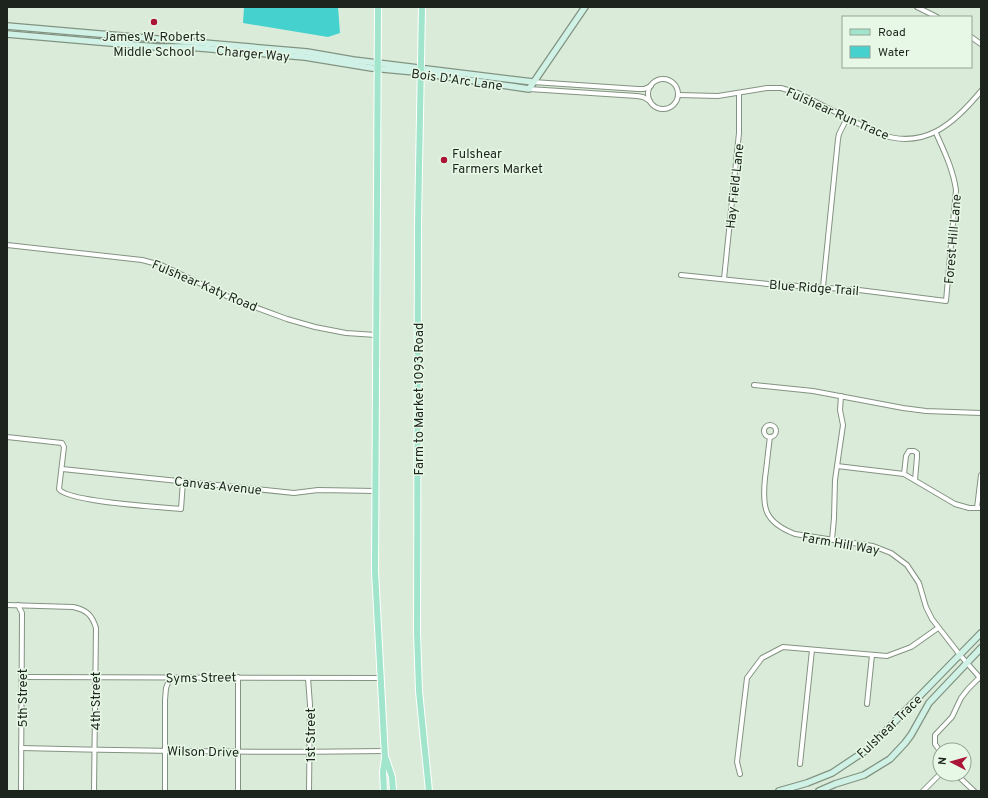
<svg xmlns="http://www.w3.org/2000/svg" width="988" height="798" font-family="Overpass,sans-serif">
	<style>
		.water { fill: #45d2cf }
		.lines { fill: none; stroke-linecap: round; stroke-linejoin: round }
		.street-casing { stroke: #839381; stroke-width: 6 }
		.secondary-casing { stroke: #839381; stroke-width: 8 }
		.primary-casing { stroke: #fff; stroke-width: 8 }
		.street { stroke: #fff; stroke-width: 4 }
		.secondary { stroke: #d0f2e6; stroke-width: 5.5 }
		.primary { stroke: #a1e5cd; stroke-width: 6 }
		.poi-dot { fill: #aa1436; stroke: #e7f9e6; stroke-width: 1.5 }
		.labels { text-anchor: middle; stroke-width: 3; stroke-linejoin: round; paint-order: stroke }
		.poi-label { font-size: 13px; fill: #1d241d; stroke: #e7f9e6 }
		.street-label { font-size: 13px; fill: #1d241d; stroke: #e7f9e6 }
	</style>
	<rect width="100%" height="100%" fill="#daecd9"/>
	<path class="water" d="M244 7H338L340 33 328 37 243 23Z"/>
	<g class="lines">
		<g class="street-casing">
			<g id="street">
				<path d="M917 7 937 17"/>
				<path d="M971 37 981 44"/>
				<circle cx="663" cy="94" r="15"/>
				<path d="M533 82 638 89H644L651 86"/>
				<path d="M529 89 637 96 643 97 650 101"/>
				<path d="M678 95 718 96 767 88H781L798 93 879 134C924 150 953 125 981 91"/>
				<path d="M7 245 142 260 161 265 233 299 287 319 315 327 346 333 376 335"/>
				<path d="M681 275 768 284 859 290 946 301 956 190C953 169 944 151 936 133"/>
				<path d="M724 279 739 133V93"/>
				<path d="M823 287 838 139 839 134 847 118"/>
				<path d="M754 385 813 391 903 408 926 411 981 413"/>
				<circle cx="770" cy="431" r="6"/>
				<path d="M7 437 62 443 64 447 59 489C67 502 162 507 181 509L183 481"/>
				<path d="M770 437C768 451 767 464 765 478 762 508 764 522 795 534L873 546 891 553 907 565 919 583 926 607 932 619 960 655 981 679"/>
				<path d="M837 466 904 474 955 504 969 508H981"/>
				<path d="M62 469 294 493 318 490 376 491"/>
				<path d="M904 474 906 456 909 451H914L917 453V457L915 480"/>
				<path d="M977 508 981 475"/>
				<path d="M832 540 834 518 835 480 843 425 840 410 841 396"/>
				<path d="M7 605 73 607C87 610 92 615 96 628L94 791"/>
				<path d="M18 605 22 613 21 791"/>
				<path d="M22 677 381 678"/>
				<path d="M238 677V791"/>
				<path d="M308 678 310 705 309 791"/>
				<path d="M867 704 872 655"/>
				<path d="M21 748C142 751 264 753 385 751"/>
				<path d="M940 751 935 744V735L952 717 961 698 968 689 981 676"/>
				<path d="M940 762 938 767 940 774 947 777 953 774"/>
				<path d="M800 764 812 650"/>
				<path d="M740 774 737 762 747 678 762 658 783 647 887 656 911 647 938 628"/>
				<path d="M956 774 974 791"/>
				<path d="M165 791V700L166 688 170 678"/>
				<path d="M923 791 940 774"/>
			</g>
		</g>
		<g class="secondary-casing">
			<g id="secondary">
				<path d="M7 26 307 52 353 60 533 82"/>
				<path d="M7 34 157 47H188L305 57 372 68 415 72 529 89 585 7"/>
				<path d="M779 791 807 783 832 773 868 749 981 633"/>
				<path d="M819 791 835 784 864 775 890 759 905 743 911 735 929 703 981 648"/>
			</g>
		</g>
		<g class="primary-casing">
			<g id="primary">
				<path d="M378 7 375 571 385 758 383 772 384 791"/>
				<path d="M422 7 418 223 417 632 419 691 429 791"/>
				<path d="M386 759 392 777 393 791"/>
			</g>
		</g>
		<use href="#street" class="street"/>
		<use href="#secondary" class="secondary"/>
		<use href="#primary" class="primary"/>
	</g>
	<g class="poi-dot">
		<circle cx="154" cy="22" r="4"/>
		<circle cx="444" cy="160" r="4"/>
	</g>
	<g class="labels">
		<g class="poi-label">
			<text x="154" y="41">James W. Roberts<tspan x="154" dy="15">Middle School</tspan></text>
			<text x="452" y="158" text-anchor="start">Fulshear<tspan x="452" dy="15">Farmers Market</tspan></text>
		</g>
		<g class="street-label">
			<text transform="translate(253 53) rotate(5)" y="5">Charger Way</text>
			<text transform="translate(457 79) rotate(8)" y="5">Bois D'Arc Lane</text>
			<text transform="translate(838 113) rotate(24)" y="5">Fulshear Run Trace</text>
			<text transform="translate(734 186) rotate(-84)" y="5">Hay Field Lane</text>
			<text transform="translate(952 239) rotate(-85)" y="5">Forest Hill Lane</text>
			<text transform="translate(205 285) rotate(23)" y="5">Fulshear Katy Road</text>
			<text transform="translate(814 287) rotate(4)" y="5">Blue Ridge Trail</text>
			<text transform="translate(418 399) rotate(-90)" y="5">Farm to Market 1093 Road</text>
			<text transform="translate(218 485) rotate(6)" y="5">Canvas Avenue</text>
			<text transform="translate(841 543) rotate(10)" y="5">Farm Hill Way</text>
			<text transform="translate(201 677) rotate(-1)" y="5">Syms Street</text>
			<text transform="translate(22 698) rotate(-90)" y="5">5th Street</text>
			<text transform="translate(95 701) rotate(-90)" y="5">4th Street</text>
			<text transform="translate(889 726) rotate(-44)" y="5">Fulshear Trace</text>
			<text transform="translate(310 735) rotate(-90)" y="5">1st Street</text>
			<text transform="translate(203 751) rotate(1)" y="5">Wilson Drive</text>
		</g>
	</g>
	<rect width="988" height="798" fill="none" stroke="#1d241d" stroke-width="16"/>
	<rect x="842" y="16" width="130" height="52" fill="#e7f9e6" stroke="#96a496"/>
	<rect x="850" y="29" width="20" height="6" fill="#a1e5cd" stroke="#96a496"/>
	<text x="878" y="36" font-size="12" fill="#1d241d">Road</text>
	<rect x="850" y="46" width="20" height="12" fill="#45d2cf" stroke="#96a496"/>
	<text x="878" y="56" font-size="12" fill="#1d241d">Water</text>
	<g transform="translate(952 762) rotate(276)"><circle r="19" fill="#e7f9e6" stroke="#96a496"/>
	<path d="M0-3L7 15L0 10L-7 15Z" fill="#aa1436"/>
	<text y="-6" font-size="11" font-weight="bold" text-anchor="middle" fill="#1d241d">N</text>
	</g>
</svg>
